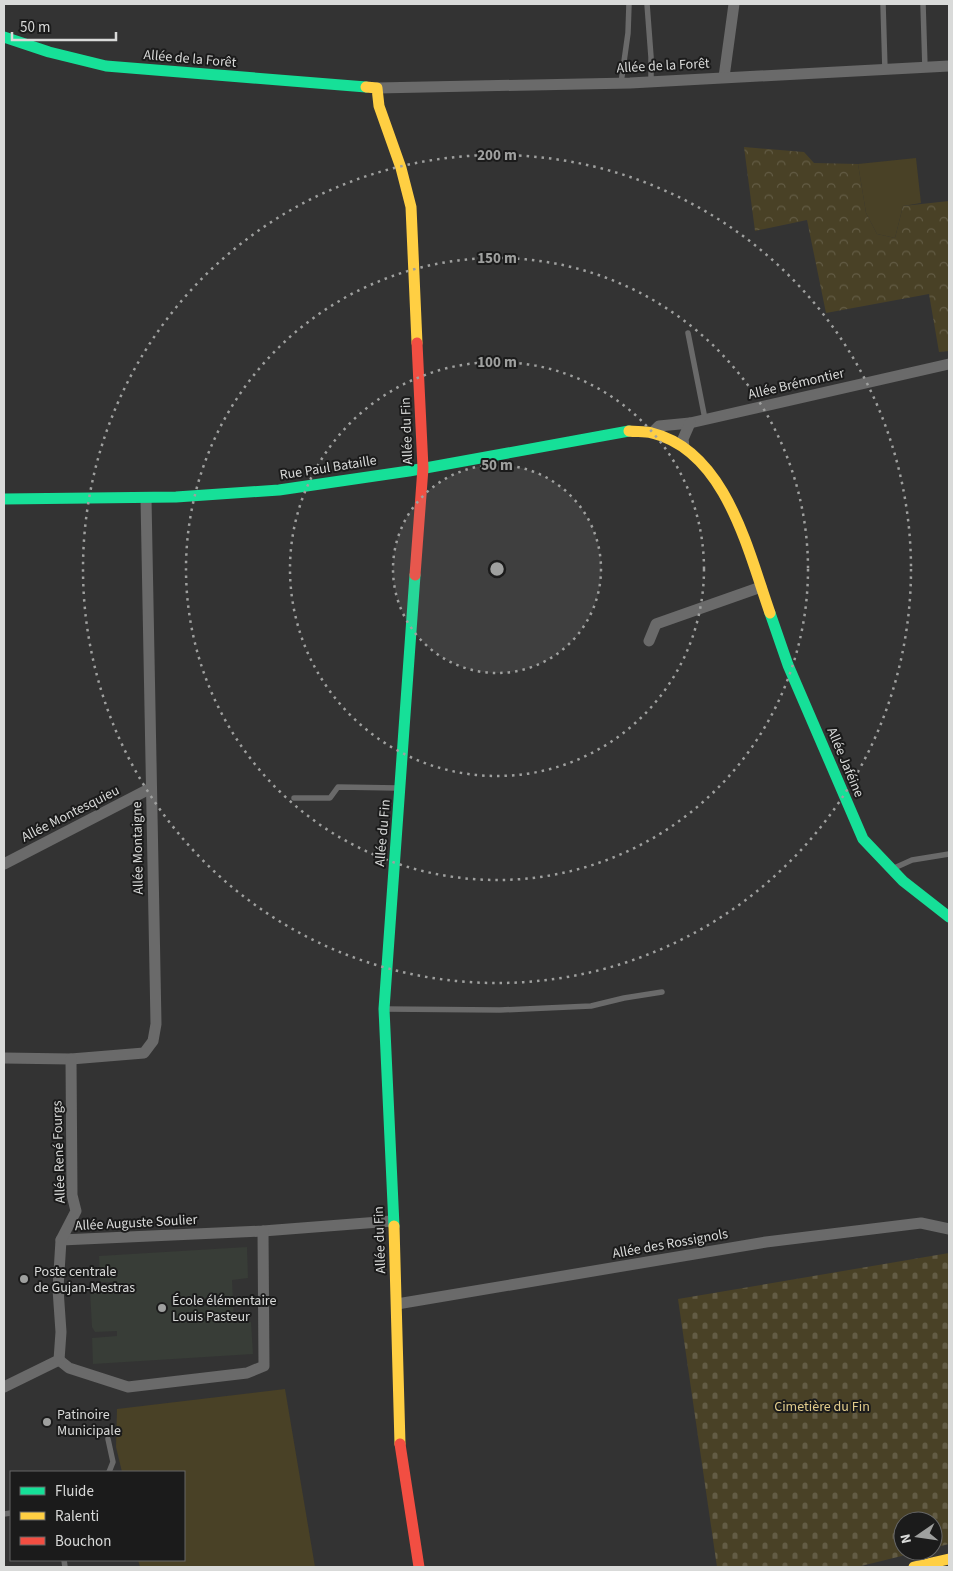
<svg xmlns="http://www.w3.org/2000/svg" width="953" height="1571" font-family="'Source Sans 3',sans-serif">
	<style>
		.built { fill: #383d37 }
		.grass { fill: #494126 }
		.forest { fill: url(#forest-crowns) }
		.cemetery { fill: url(#cemetery-stones) }
		.lines { fill: none; stroke-linecap: round; stroke-linejoin: round }
		.lane { stroke: #6a6a6a; stroke-width: 5.5 }
		.street { stroke: #6a6a6a; stroke-width: 11 }
		.fast { stroke: #16e098; stroke-width: 11 }
		.slow { stroke: #ffcf43; stroke-width: 11 }
		.jam { stroke: #f24e42; stroke-width: 11 }
		.ring { fill: none; stroke: #9fa09f; stroke-width: 2.5; stroke-dasharray: 2.5 5 }
		.poi-dot { fill: #9fa09f; stroke: #1b1b1b; stroke-width: 2 }
		.labels { text-anchor: middle; stroke-width: 4; stroke-linejoin: round; paint-order: stroke }
		.street-label { font-size: 14px; fill: #d9dad9; stroke: #1b1b1b }
		.poi-label { font-size: 14px; fill: #d9dad9; stroke: #1b1b1b; text-anchor: start }
		.park-label { font-size: 14px; fill: #e2cc8c; stroke: #1b1b1b }
		.centre { fill: #9fa09f; stroke: #1b1b1b; stroke-width: 2.5 }
		.ring-label { font-size: 15px; text-anchor: middle; font-weight: bold; fill: #9fa09f; stroke: #1b1b1b; stroke-width: 4; stroke-linejoin: round; paint-order: stroke }
	</style>
	<defs>
		<pattern id="forest-crowns" width="20" height="18" patternUnits="userSpaceOnUse" patternTransform="scale(1.25)"><rect width="20" height="18" fill="#494126"/><path d="M2 6a3 3 0 1 1 6 0M12 15a3 3 0 1 1 6 0" fill="none" stroke="#635c45"/></pattern>
		<pattern id="cemetery-stones" width="16" height="16" patternUnits="userSpaceOnUse" patternTransform="scale(1.25)"><rect width="16" height="16" fill="#494126"/><path d="M2 7V4a2 2 0 0 1 4 0v3zM10 15v-3a2 2 0 0 1 4 0v3z" fill="#635c45"/></pattern>
	</defs>
	<rect width="100%" height="100%" fill="#333"/>
	<path class="built" d="M247 1247 248 1278 232 1280 234 1323 251 1322 253 1354 93 1364 92 1338 117 1336V1331L95 1332 92 1327 90 1291 94 1288 114 1286V1282H100L99 1256Z"/>
	<g class="grass">
		<path d="M916 158 921 203 903 206 895 238 877 234 866 213 858 164Z"/>
		<path d="M285 1389 315 1567H140L138 1560H184V1472H122L116 1447 117 1409Z"/>
	</g>
	<path class="forest" d="M744 147 804 152 814 163 858 164 866 213 877 234 895 238 903 206 949 201V351L939 352 929 294 826 313 807 220 755 231Z"/>
	<path class="cemetery" d="M949 1253V1544L933 1548V1521H903V1551H922L857 1567H717L678 1299Z"/>
	<g class="lines">
		<g class="lane">
			<path d="M647 4 651 57V81"/>
			<path d="M883 4 885 70"/>
			<path d="M923 4 925 68"/>
			<path d="M621 83 628 33 629 4"/>
			<path d="M688 333 705 419"/>
			<path d="M294 798H330L338 787 398 788"/>
			<path d="M892 869 912 860 949 854"/>
			<path d="M385 1009 500 1010 591 1006 624 998 662 992"/>
			<path d="M108 1439 113 1462 109 1472"/>
			<path d="M4 1514 11 1513"/>
			<path d="M64 1560 65 1567"/>
		</g>
		<g class="street">
			<path d="M724 77 734 4"/>
			<path d="M377 88 630 83 949 66"/>
			<path d="M652 433 659 426 690 423 949 364"/>
			<path d="M684 447 683 439 690 423"/>
			<path d="M649 641 656 624 761 587"/>
			<path d="M4 864 151 788"/>
			<path d="M4 1058 71 1059 144 1053 153 1041 156 1024 146 498"/>
			<path d="M61 1240 263 1231 392 1221"/>
			<path d="M397 1304 766 1242 921 1223 949 1229"/>
			<path d="M59 1360 69 1368 128 1387 247 1373 264 1366 263 1231"/>
			<path d="M4 1387 59 1360 61 1332 58 1289 61 1240 76 1211 72 1195 71 1059"/>
		</g>
		<g class="fast">
			<path d="M4 37 49 52 106 66 366 87"/>
			<path d="M4 499 176 497 279 490 409 471 629 431"/>
			<path d="M770 613 788 665 863 839 903 881 949 917"/>
			<path d="M394 1226 384 1009 415 575"/>
		</g>
		<g class="slow">
			<path d="M366 87 377 88 379 106 401 168 411 207 417 343"/>
			<path d="M629 431C636 432 645 431 652 433 726 451 748 551 770 613"/>
			<path d="M394 1226 400 1444"/>
			<path d="M914 1567 949 1559"/>
		</g>
		<g class="jam">
			<path d="M415 575 423 468 417 343"/>
			<path d="M400 1444 419 1567"/>
		</g>
	</g>
	<circle cx="497" cy="569" r="104" fill="#9fa09f" fill-opacity=".12"/>
	<g class="ring">
		<circle cx="497" cy="569" r="104"/>
		<circle cx="497" cy="569" r="207"/>
		<circle cx="497" cy="569" r="311"/>
		<circle cx="497" cy="569" r="414"/>
	</g>
	<g class="poi-dot">
		<circle cx="24" cy="1279" r="5"/>
		<circle cx="162" cy="1308" r="5"/>
		<circle cx="47" cy="1422" r="5"/>
	</g>
	<g class="labels">
		<g class="street-label">
			<text transform="translate(190 58) rotate(5)" y="5">Allée de la Forêt</text>
			<text transform="translate(663 65) rotate(-3)" y="5">Allée de la Forêt</text>
			<text transform="translate(796 383) rotate(-13)" y="5">Allée Brémontier</text>
			<text transform="translate(406 431) rotate(-92)" y="5">Allée du Fin</text>
			<text transform="translate(328 467) rotate(-9)" y="5">Rue Paul Bataille</text>
			<text transform="translate(846 762) rotate(67)" y="5">Allée Jaféine</text>
			<text transform="translate(70 813) rotate(-27)" y="5">Allée Montesquieu</text>
			<text transform="translate(382 833) rotate(-85)" y="5">Allée du Fin</text>
			<text transform="translate(137 848) rotate(-91)" y="5">Allée Montaigne</text>
			<text transform="translate(58 1152) rotate(-92)" y="5">Allée René Fourgs</text>
			<text transform="translate(136 1222) rotate(-3)" y="5">Allée Auguste Soulier</text>
			<text transform="translate(379 1240) rotate(-92)" y="5">Allée du Fin</text>
			<text transform="translate(670 1243) rotate(-10)" y="5">Allée des Rossignols</text>
		</g>
		<g class="poi-label">
			<text x="34" y="1276">Poste centrale<tspan x="34" dy="16">de Gujan-Mestras</tspan></text>
			<text x="172" y="1305">École élémentaire<tspan x="172" dy="16">Louis Pasteur</tspan></text>
			<text x="57" y="1419">Patinoire<tspan x="57" dy="16">Municipale</tspan></text>
		</g>
		<g class="park-label">
			<text x="822" y="1411">Cimetière du Fin</text>
		</g>
	</g>
	<circle cx="497" cy="569" r="8" class="centre"/>
	<g class="ring-label">
		<text x="497" y="160">200 m</text>
		<text x="497" y="263">150 m</text>
		<text x="497" y="367">100 m</text>
		<text x="497" y="470">50 m</text>
	</g>
	<rect width="953" height="1571" fill="none" stroke="#d9dad9" stroke-width="10"/>
	<rect x="10" y="1471" width="175" height="90" fill="#1b1b1b" stroke="#676767"/>
	<rect x="20" y="1487" width="25" height="8" fill="#16e098" stroke="#676767"/>
	<text x="55" y="1496" font-size="15" fill="#d9dad9">Fluide</text>
	<rect x="20" y="1512" width="25" height="8" fill="#ffcf43" stroke="#676767"/>
	<text x="55" y="1521" font-size="15" fill="#d9dad9">Ralenti</text>
	<rect x="20" y="1537" width="25" height="8" fill="#f24e42" stroke="#676767"/>
	<text x="55" y="1546" font-size="15" fill="#d9dad9">Bouchon</text>
	<g transform="translate(918 1536) rotate(257)"><circle r="24" fill="#1b1b1b" stroke="#676767"/>
	<path d="M0-4L9 19L0 12L-9 19Z" fill="#9fa09f"/>
	<text y="-8" font-size="14" font-weight="bold" text-anchor="middle" fill="#d9dad9">N</text>
	</g>
	<path d="M12 32v8h104v-8" fill="none" stroke="#d9dad9" stroke-width="2.5"/>
	<text x="20" y="32" font-size="15" fill="#d9dad9" stroke="#1b1b1b" stroke-width="4" paint-order="stroke">50 m</text>
</svg>
